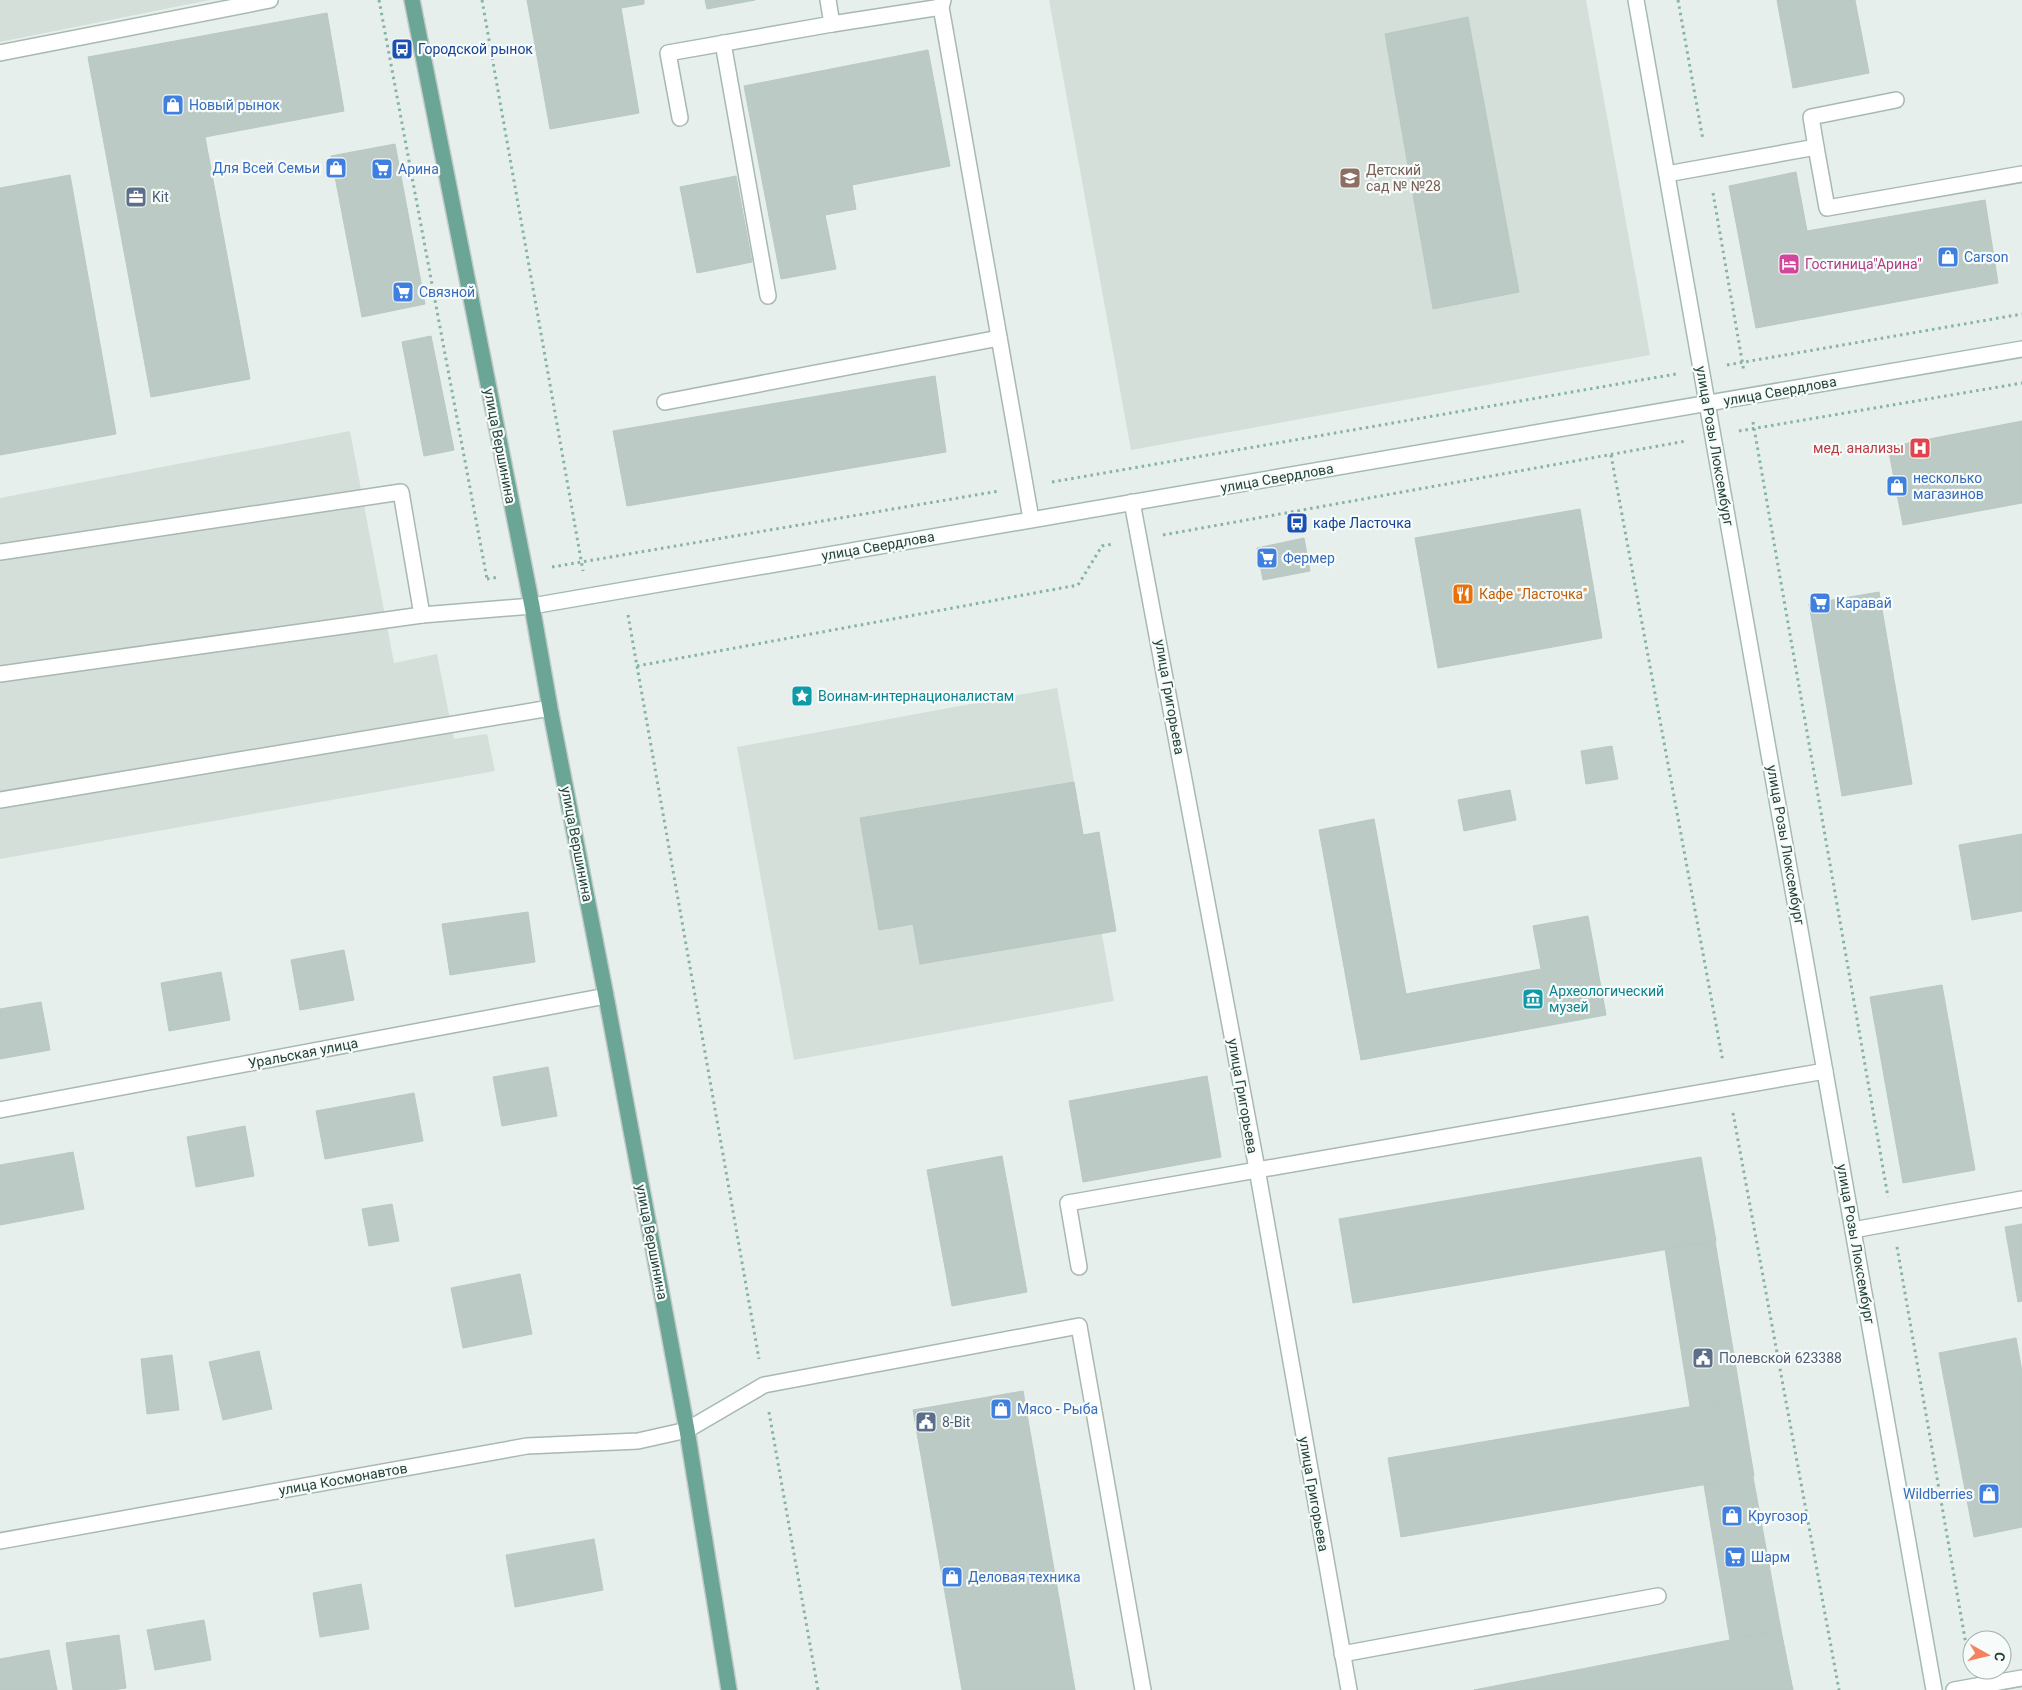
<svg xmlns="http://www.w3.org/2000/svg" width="2022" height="1690" font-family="Roboto,sans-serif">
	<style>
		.built { fill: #d4dfda }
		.building { fill: #bbcac4; stroke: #b8c9c2 }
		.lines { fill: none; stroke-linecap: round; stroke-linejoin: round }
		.lane-casing { stroke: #a8b8b2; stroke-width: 18 }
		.street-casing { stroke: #a8b8b2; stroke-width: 18 }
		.secondary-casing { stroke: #a4bbb3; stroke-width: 18 }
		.primary-casing { stroke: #c2cac8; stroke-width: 18 }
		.path { stroke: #86b3a5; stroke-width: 3; stroke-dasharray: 2.5 4; stroke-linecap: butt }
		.lane { stroke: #fff; stroke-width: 15 }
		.street { stroke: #fff; stroke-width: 15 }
		.secondary { stroke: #fff; stroke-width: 15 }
		.primary { stroke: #6aa596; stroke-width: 15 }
		.labels { text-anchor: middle; stroke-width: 4.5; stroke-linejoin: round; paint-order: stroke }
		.transit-label { font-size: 14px; fill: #164399; stroke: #f7fbf9; text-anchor: start }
		.shop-label { font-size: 14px; fill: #366cbe; stroke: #f7fbf9; text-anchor: start }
		.education-label { font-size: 14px; fill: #785e54; stroke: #f7fbf9; text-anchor: start }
		.service-label { font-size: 14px; fill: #4e5e75; stroke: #f7fbf9; text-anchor: start }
		.hotel-label { font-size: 14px; fill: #b23c85; stroke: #f7fbf9; text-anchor: start }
		.street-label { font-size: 14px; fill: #24423a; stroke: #f7fbf9 }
		.health-label { font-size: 14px; fill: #be3a42; stroke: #f7fbf9; text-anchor: end }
		.food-label { font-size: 14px; fill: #c56008; stroke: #f7fbf9; text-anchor: start }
		.culture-label { font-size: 14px; fill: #0d838f; stroke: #f7fbf9; text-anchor: start }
	</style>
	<rect width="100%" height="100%" fill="#e6efeb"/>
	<g class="built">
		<path d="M0 0H210L0 42Z"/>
		<path d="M1049 0H1586L1650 355 1131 450Z"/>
		<path d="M350 431 394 663 437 654 454 739 487 734 495 771 0 859V498Z"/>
		<path d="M1057 688 1114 1001 794 1060 737 747Z"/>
	</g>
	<g class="building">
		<path d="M527 0H644V4L621 8 639 113 550 129Z"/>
		<path d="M705 0H755L707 9Z"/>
		<path d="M1777 0H1855L1869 73 1793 88Z"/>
		<path d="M327 13 344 111 205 137 250 379 151 397 88 57Z"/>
		<path d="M1468 17 1519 292 1433 309 1385 34Z"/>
		<path d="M928 50 950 166 852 185 856 209 825 215 836 269 781 279 744 86Z"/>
		<path d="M395 144 425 304 362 317 331 156Z"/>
		<path d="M1796 172 1807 231 1985 200 1998 283 1756 328 1729 186Z"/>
		<path d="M70 175 116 434 0 455V188Z"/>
		<path d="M736 176 752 262 697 273 680 187Z"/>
		<path d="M431 336 454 450 424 456 402 342Z"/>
		<path d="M935 376 946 452 627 506 613 431Z"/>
		<path d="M2022 421V503L1903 525 1888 447Z"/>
		<path d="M1580 509 1602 638 1438 668 1415 538Z"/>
		<path d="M1304 538 1310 571 1263 580 1257 548Z"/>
		<path d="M1879 592 1912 784 1842 796 1809 604Z"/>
		<path d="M1612 746 1618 779 1586 784 1581 751Z"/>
		<path d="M1074 782 1083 835 1099 832 1116 931 920 964 913 924 879 930 860 818Z"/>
		<path d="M1510 790 1516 820 1464 831 1458 800Z"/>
		<path d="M1374 819 1406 994 1541 969 1533 926 1588 916 1606 1015 1361 1060 1319 830Z"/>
		<path d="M2022 834V911L1972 920 1959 845Z"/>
		<path d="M528 912 535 962 450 975 442 924Z"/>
		<path d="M344 950 354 1000 300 1010 291 960Z"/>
		<path d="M221 972 230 1020 169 1031 161 983Z"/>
		<path d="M1942 985 1975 1170 1903 1183 1870 997Z"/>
		<path d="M41 1002 50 1050 0 1059V1009Z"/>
		<path d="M548 1067 557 1116 502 1126 493 1077Z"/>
		<path d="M1207 1076 1221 1157 1083 1182 1069 1101Z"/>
		<path d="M414 1093 423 1141 325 1159 316 1111Z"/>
		<path d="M245 1126 254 1176 196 1187 187 1137Z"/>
		<path d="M73 1152 84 1209 0 1225V1165Z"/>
		<path d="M1002 1156 1027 1292 952 1306 927 1170Z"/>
		<path d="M1701 1157 1716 1241 1353 1303 1339 1219Z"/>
		<path d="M392 1204 399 1241 369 1246 362 1209Z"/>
		<path d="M2022 1224V1301L2018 1302 2005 1227Z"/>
		<path d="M1715 1241 1741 1398 1690 1406 1665 1249Z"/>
		<path d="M520 1274 532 1334 463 1348 451 1288Z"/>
		<path d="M2016 1338 2022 1371V1527L1974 1537 1939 1353Z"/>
		<path d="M259 1351 272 1409 223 1420 209 1362Z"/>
		<path d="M172 1355 179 1410 147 1414 141 1359Z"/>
		<path d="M1023 1391 1075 1690H962L913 1410Z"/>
		<path d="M1741 1398 1754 1476 1401 1537 1388 1458Z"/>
		<path d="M1753 1477 1781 1630 1730 1640 1704 1485Z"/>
		<path d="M594 1539 603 1590 515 1607 506 1555Z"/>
		<path d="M361 1584 369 1629 320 1637 313 1593Z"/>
		<path d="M204 1620 211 1660 155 1670 147 1630Z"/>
		<path d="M1781 1630 1793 1690H1474L1730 1640Z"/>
		<path d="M119 1635 126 1688 112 1690H73L66 1643Z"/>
		<path d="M49 1650 57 1690H0V1659Z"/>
	</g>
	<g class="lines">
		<g class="lane-casing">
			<g id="lane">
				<path d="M943 0 941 7 1031 519"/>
				<path d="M832 24 941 7"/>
				<path d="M723 43 768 296"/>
				<path d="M0 53 270 0"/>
				<path d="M680 118 668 53 832 24 828 0"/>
				<path d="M1816 147 1811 117 1896 100"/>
				<path d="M1667 174 1816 147 1827 208 2022 174"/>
				<path d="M665 402 999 338"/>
				<path d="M0 552 401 492 422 615"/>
				<path d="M0 674 422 615 532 606"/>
				<path d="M0 800 550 708"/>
				<path d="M1853 1230 2022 1199"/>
				<path d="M1079 1267 1068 1203 1825 1071"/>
				<path d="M687 1430 764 1385 1079 1326 1143 1690"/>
				<path d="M1342 1654 1658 1596"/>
				<path d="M1954 1690 2022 1678"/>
			</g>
		</g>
		<g class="street-casing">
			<g id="street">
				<path d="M1132 502 1257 1169 1349 1690"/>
				<path d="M0 1110 606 996"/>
				<path d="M0 1541 527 1446 638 1441 687 1430"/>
			</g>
		</g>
		<g class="secondary-casing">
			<g id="secondary">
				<path d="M1636 0 1934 1690"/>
				<path d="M532 606 2022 349"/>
			</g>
		</g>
		<g class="primary-casing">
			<path id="primary" d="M412 0 532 606 550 708 606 996 687 1430 729 1690"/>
		</g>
		<g class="path">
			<path d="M379 0 487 579"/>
			<path d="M482 0 583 571"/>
			<path d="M1678 0 1703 140"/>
			<path d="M1713 193 1744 372"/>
			<path d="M1727 365 2022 314"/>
			<path d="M1753 422 1888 1197"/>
			<path d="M1739 431 2022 383"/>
			<path d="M1611 455 1723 1062"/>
			<path d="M1052 482 1676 374"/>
			<path d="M1163 535 1686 441"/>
			<path d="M552 567 999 491"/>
			<path d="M487 579 499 577"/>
			<path d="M628 615 759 1359"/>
			<path d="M637 666 1078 585 1102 546 1113 544"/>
			<path d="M1733 1113 1839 1690"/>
			<path d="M1897 1247 1969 1662"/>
			<path d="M769 1412 818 1690"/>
		</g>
		<use href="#lane" class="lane"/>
		<use href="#street" class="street"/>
		<use href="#secondary" class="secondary"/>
		<use href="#primary" class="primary"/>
	</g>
	<defs>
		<g id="bus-square" transform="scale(1.125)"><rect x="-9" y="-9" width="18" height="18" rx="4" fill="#1a4fb4" stroke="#f7fbf9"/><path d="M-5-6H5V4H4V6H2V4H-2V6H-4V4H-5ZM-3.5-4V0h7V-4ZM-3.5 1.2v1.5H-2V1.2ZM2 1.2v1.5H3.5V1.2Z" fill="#fff"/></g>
		<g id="shop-square" transform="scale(1.125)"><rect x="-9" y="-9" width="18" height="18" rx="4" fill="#3f7fe0" stroke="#f7fbf9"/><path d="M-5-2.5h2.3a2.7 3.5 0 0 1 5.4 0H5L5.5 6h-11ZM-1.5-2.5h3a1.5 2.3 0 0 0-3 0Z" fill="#fff"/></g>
		<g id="supermarket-square" transform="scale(1.125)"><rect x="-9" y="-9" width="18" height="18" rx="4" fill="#3f7fe0" stroke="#f7fbf9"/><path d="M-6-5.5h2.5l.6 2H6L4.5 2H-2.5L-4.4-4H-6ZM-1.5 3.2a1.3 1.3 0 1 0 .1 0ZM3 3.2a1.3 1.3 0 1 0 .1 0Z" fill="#fff"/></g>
		<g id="school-square" transform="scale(1.125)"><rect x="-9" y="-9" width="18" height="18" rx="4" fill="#8d6e63" stroke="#f7fbf9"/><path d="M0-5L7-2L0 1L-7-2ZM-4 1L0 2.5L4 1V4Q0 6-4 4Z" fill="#fff"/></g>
		<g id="office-square" transform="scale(1.125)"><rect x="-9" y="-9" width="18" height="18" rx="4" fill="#5c6f8a" stroke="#f7fbf9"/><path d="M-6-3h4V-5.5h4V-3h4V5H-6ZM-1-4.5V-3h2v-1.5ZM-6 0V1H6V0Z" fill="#fff"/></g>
		<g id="hotel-square" transform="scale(1.125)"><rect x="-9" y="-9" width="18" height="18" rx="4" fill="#d1479c" stroke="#f7fbf9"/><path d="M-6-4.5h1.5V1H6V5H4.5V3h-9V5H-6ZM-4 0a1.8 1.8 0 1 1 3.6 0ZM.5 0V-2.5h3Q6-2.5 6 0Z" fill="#fff"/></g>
		<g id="hospital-square" transform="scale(1.125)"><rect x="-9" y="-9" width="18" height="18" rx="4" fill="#e0444e" stroke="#f7fbf9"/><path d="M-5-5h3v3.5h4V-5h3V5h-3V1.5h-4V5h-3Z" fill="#fff"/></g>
		<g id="restaurant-square" transform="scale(1.125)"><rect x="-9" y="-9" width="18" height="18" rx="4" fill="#e8710a" stroke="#f7fbf9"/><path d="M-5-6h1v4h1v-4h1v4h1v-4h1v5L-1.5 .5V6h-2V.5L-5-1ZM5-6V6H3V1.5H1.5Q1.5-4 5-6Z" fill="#fff"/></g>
		<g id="sight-square" transform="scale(1.125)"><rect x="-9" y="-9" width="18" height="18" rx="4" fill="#0f9aa8" stroke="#f7fbf9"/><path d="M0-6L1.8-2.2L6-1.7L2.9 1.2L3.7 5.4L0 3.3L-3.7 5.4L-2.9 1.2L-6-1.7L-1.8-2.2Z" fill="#fff"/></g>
		<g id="museum-square" transform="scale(1.125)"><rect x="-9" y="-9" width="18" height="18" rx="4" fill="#0f9aa8" stroke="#f7fbf9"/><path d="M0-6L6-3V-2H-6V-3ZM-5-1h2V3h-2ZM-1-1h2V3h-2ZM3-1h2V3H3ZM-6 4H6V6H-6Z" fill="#fff"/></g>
		<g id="civic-square" transform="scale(1.125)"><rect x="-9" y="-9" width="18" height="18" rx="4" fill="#5c6f8a" stroke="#f7fbf9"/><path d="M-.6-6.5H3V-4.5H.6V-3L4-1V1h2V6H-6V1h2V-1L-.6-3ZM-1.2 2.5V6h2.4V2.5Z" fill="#fff"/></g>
	</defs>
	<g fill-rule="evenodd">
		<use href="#bus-square" x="402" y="49"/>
		<use href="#shop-square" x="173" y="105"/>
		<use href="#shop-square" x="336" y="168"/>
		<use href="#supermarket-square" x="382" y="169"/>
		<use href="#school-square" x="1350" y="178"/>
		<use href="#office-square" x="136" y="197"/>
		<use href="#shop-square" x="1948" y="257"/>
		<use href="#hotel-square" x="1789" y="264"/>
		<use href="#supermarket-square" x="403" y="292"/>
		<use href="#hospital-square" x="1920" y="448"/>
		<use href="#shop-square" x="1897" y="486"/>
		<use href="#bus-square" x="1297" y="523"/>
		<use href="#supermarket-square" x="1267" y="558"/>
		<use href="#restaurant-square" x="1463" y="594"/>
		<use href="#supermarket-square" x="1820" y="603"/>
		<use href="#sight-square" x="802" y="696"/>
		<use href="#museum-square" x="1533" y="999"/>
		<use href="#civic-square" x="1703" y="1358"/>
		<use href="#shop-square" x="1001" y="1409"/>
		<use href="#civic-square" x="926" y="1422"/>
		<use href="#shop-square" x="1989" y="1494"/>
		<use href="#shop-square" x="1732" y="1516"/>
		<use href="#supermarket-square" x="1735" y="1557"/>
		<use href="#shop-square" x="952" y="1577"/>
	</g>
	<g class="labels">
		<g class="transit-label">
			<text x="418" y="54">Городской рынок</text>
			<text x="1313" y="528">кафе Ласточка</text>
		</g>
		<g class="shop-label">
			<text x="189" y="110">Новый рынок</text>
			<text x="320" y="173" text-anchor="end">Для Всей Семьи</text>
			<text x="398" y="174">Арина</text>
			<text x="1964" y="262">Carson</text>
			<text x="419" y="297">Связной</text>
			<text x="1913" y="483">несколько<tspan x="1913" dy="16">магазинов</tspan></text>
			<text x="1283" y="563">Фермер</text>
			<text x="1836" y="608">Каравай</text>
			<text x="1017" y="1414">Мясо - Рыба</text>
			<text x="1973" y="1499" text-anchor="end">Wildberries</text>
			<text x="1748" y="1521">Кругозор</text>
			<text x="1751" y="1562">Шарм</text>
			<text x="968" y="1582">Деловая техника</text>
		</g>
		<g class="education-label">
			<text x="1366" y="175">Детский<tspan x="1366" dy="16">сад № №28</tspan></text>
		</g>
		<g class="service-label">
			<text x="152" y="202">Kit</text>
			<text x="1719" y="1363">Полевской 623388</text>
			<text x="942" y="1427">8-Bit</text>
		</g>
		<g class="hotel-label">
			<text x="1805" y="269">Гостиница"Арина"</text>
		</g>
		<g class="street-label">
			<text transform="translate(1780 391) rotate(-10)" y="5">улица Свердлова</text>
			<text transform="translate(500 446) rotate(79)" y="5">улица Вершинина</text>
			<text transform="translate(1715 446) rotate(80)" y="5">улица Розы Люксембург</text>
			<text transform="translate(1277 478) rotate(-10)" y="5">улица Свердлова</text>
			<text transform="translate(878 546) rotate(-10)" y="5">улица Свердлова</text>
			<text transform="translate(1170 697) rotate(80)" y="5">улица Григорьева</text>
			<text transform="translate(577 844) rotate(79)" y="5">улица Вершинина</text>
			<text transform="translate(1786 845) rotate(80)" y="5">улица Розы Люксембург</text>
			<text transform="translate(303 1053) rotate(-11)" y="5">Уральская улица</text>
			<text transform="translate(1243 1096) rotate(80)" y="5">улица Григорьева</text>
			<text transform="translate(652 1242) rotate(79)" y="5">улица Вершинина</text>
			<text transform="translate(1856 1244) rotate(80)" y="5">улица Розы Люксембург</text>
			<text transform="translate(343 1479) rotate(-10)" y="5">улица Космонавтов</text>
			<text transform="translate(1314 1494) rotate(80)" y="5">улица Григорьева</text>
		</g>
		<g class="health-label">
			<text x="1904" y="453">мед. анализы</text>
		</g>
		<g class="food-label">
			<text x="1479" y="599">Кафе "Ласточка"</text>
		</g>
		<g class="culture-label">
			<text x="818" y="701">Воинам-интернационалистам</text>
			<text x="1549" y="996">Археологический<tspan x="1549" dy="16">музей</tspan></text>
		</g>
	</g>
	<g transform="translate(1987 1655) rotate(98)"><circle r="24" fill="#f7fbf9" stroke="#a3b1ad"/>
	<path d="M0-4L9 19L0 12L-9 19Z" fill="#f4845f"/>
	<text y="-8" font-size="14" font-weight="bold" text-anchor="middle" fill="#24423a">С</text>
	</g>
</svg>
